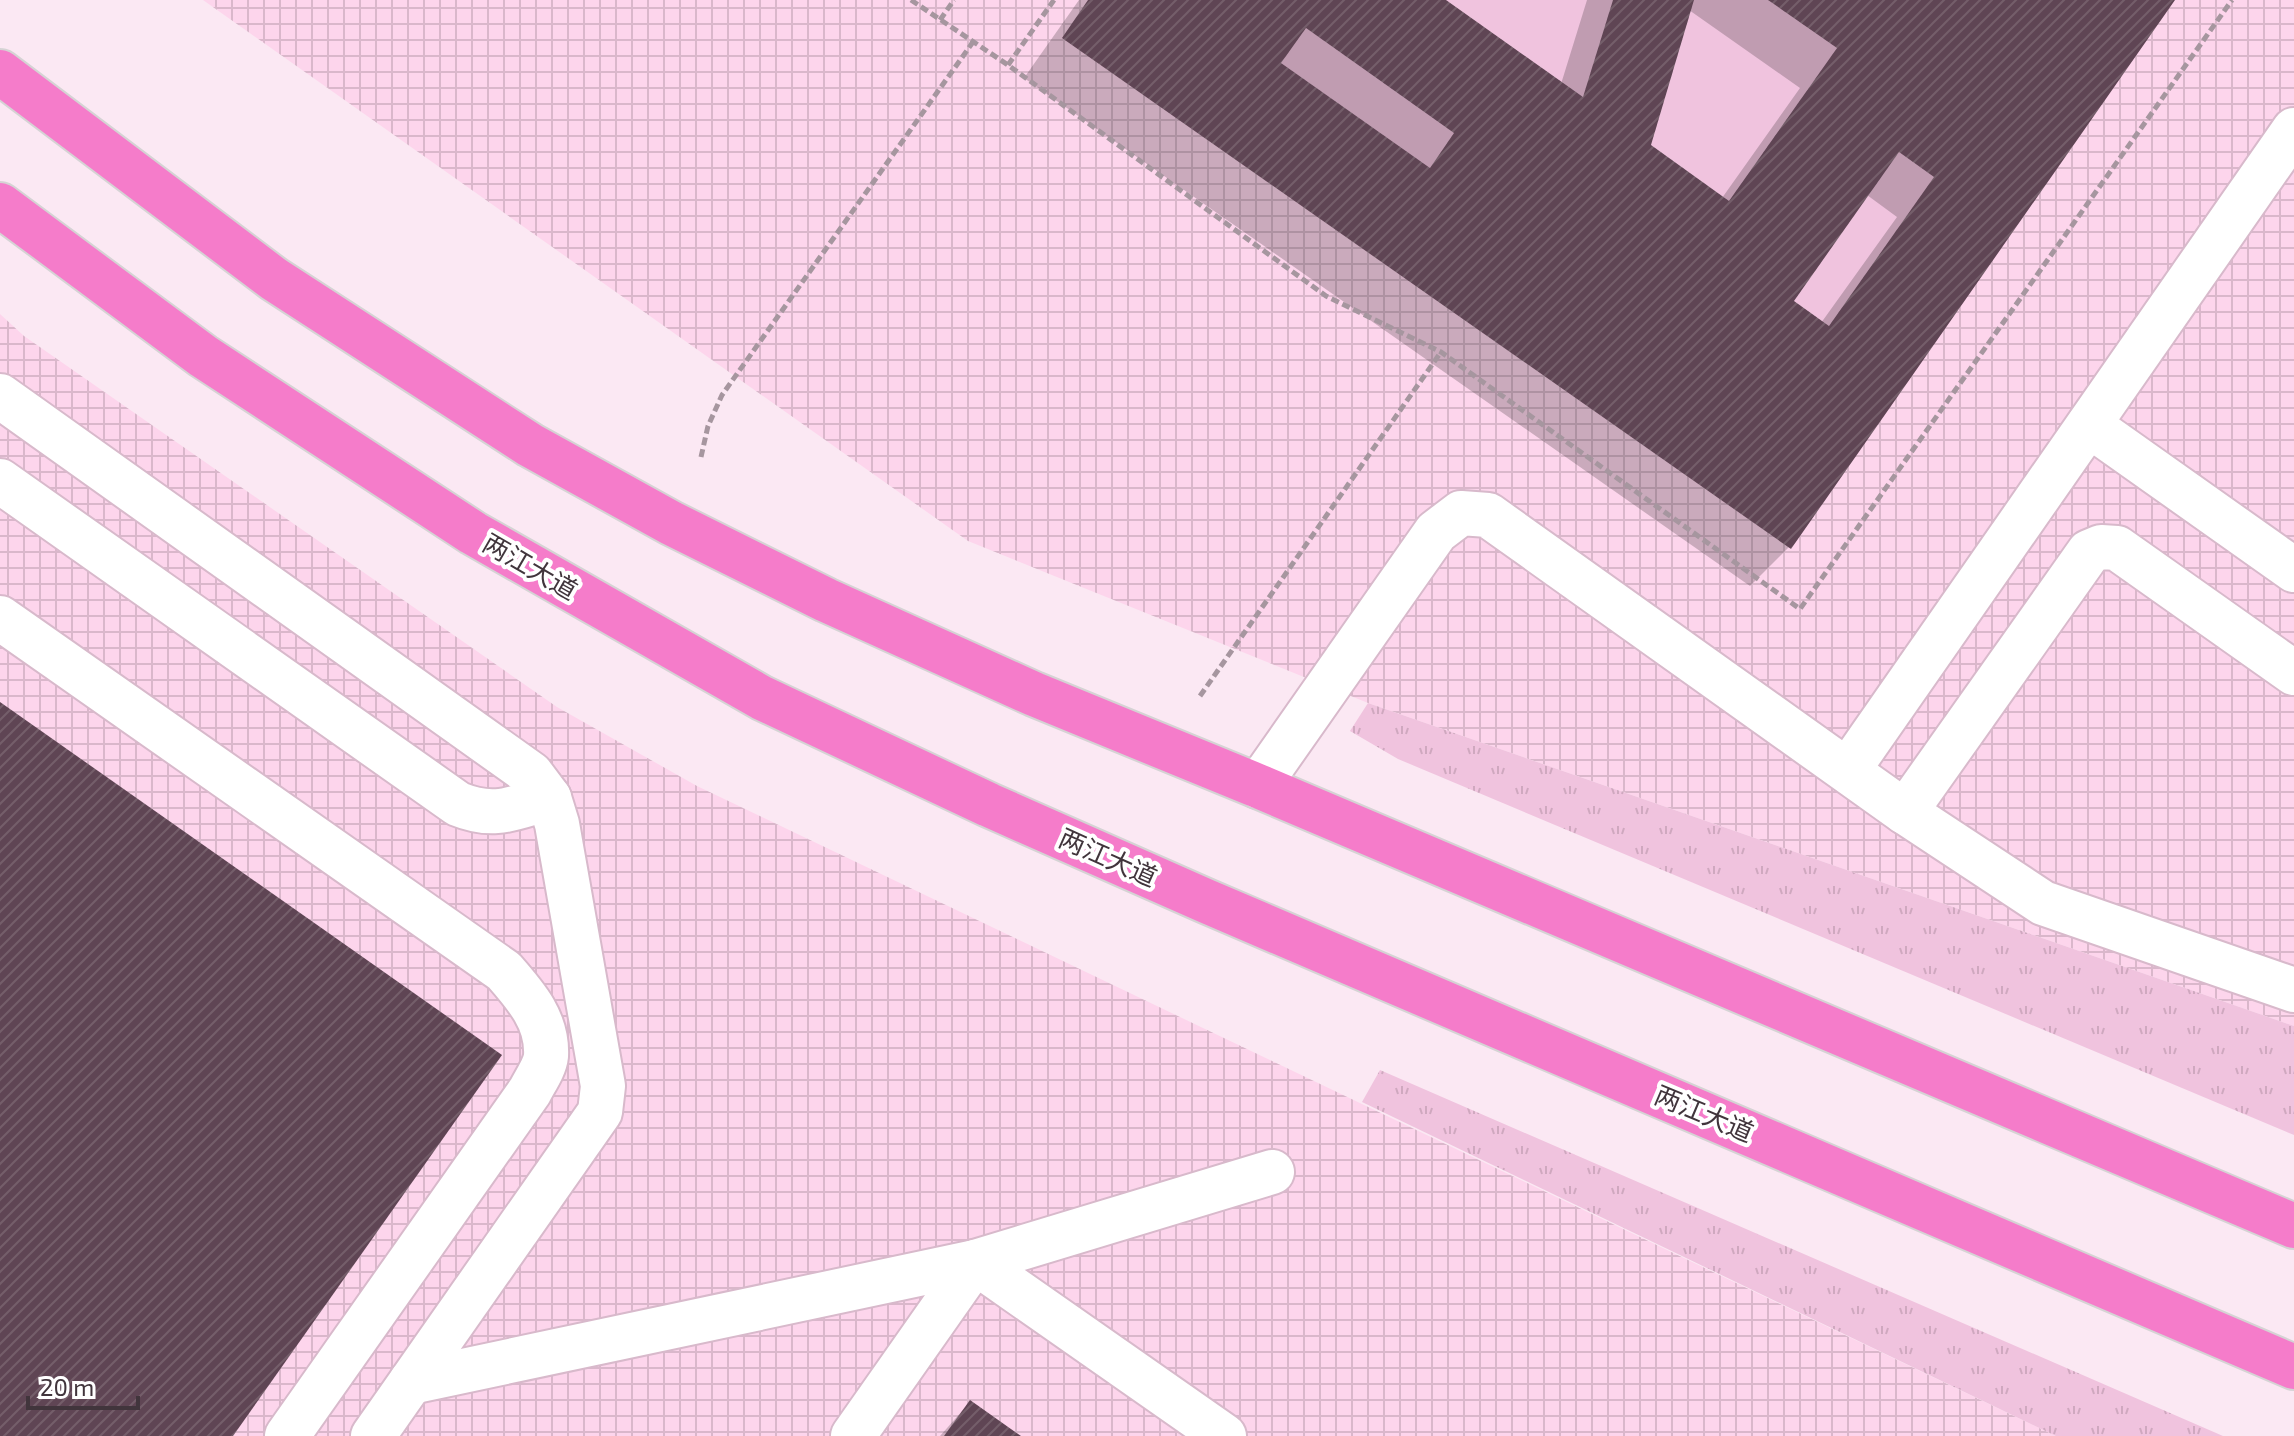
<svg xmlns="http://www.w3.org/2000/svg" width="2294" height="1436" font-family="'Exo 2','Noto Sans SC',sans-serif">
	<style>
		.industrial { fill: url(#industrial-grid) }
		.grass { fill: url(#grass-tufts) }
		.garden { fill: #f0c3de }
		.shadow { fill: #0003; fill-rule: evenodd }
		.building { fill: url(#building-hatch); fill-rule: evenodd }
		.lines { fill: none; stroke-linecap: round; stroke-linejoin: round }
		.minor-casing { stroke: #d8b9cb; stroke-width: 48 }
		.highway-casing { stroke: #d5d3d4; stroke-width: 48 }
		.path { stroke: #a6969f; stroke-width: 5; stroke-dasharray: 8 4; stroke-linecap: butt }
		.minor { stroke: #fff; stroke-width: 44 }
		.highway { stroke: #f57cca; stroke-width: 44 }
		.labels { text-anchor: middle; stroke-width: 8; stroke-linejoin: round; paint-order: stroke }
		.street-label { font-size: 26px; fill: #41353c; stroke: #fff }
	</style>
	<defs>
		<pattern id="industrial-grid" width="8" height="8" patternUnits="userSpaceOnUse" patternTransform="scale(2)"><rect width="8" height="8" fill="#fdd5ec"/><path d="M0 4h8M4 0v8" fill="none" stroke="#dab7cb"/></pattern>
		<pattern id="grass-tufts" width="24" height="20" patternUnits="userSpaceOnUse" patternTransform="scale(2)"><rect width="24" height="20" fill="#f0c3de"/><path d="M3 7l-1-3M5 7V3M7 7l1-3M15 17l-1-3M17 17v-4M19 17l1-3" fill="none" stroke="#cfa8bf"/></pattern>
		<pattern id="building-hatch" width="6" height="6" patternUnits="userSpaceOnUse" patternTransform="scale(2)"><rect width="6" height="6" fill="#5f4554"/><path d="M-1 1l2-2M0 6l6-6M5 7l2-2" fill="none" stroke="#745e6a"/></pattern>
	</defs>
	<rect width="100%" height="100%" fill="#fbe8f3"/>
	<g class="industrial">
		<path d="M203 0H2294V1026L1368 703 968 541Z"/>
		<path d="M0 314 24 336 557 707 697 786 2056 1436H0Z"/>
	</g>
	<g class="grass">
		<path d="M1368 703 2294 1026V1135L1398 759 1350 731Z"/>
		<path d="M1380 1070 2223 1436H2056L1362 1102Z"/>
	</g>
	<g class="garden">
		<path d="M1446 0H1613L1583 97Z"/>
		<path d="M1694 0H1768L1837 48 1729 201 1651 145Z"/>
		<path d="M1306 28 1454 133 1430 168 1281 63Z"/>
		<path d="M1899 152 1934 177 1829 326 1794 301Z"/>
	</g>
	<g class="shadow">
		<path d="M1079 0H1443L1561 84 1587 0H2172L1789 547 1750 586 1024 78ZM1689 10 1800 88 1722 198 1649 146ZM1867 195 1897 217 1821 323 1791 301Z"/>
		<path d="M970 1402 1018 1436H940Z"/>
	</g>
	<g class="building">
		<path d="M1088 0H1446L1583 97 1613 0H1694L1651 145 1729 201 1837 48 1768 0H2175L1791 549 1062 38ZM1306 28 1454 133 1430 168 1281 63ZM1899 152 1934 177 1829 326 1794 301Z"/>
		<path d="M0 702 502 1055 233 1436H0Z"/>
		<path d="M970 1400 1021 1436H944Z"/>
	</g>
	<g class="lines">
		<g class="minor-casing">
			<g id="minor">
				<path d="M0 396 531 774 549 798 557 824 603 1086 600 1112 373 1436"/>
				<path d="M2089 425 2294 570"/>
				<path d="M0 481 458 804C495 819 513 808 549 798"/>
				<path d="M0 618 504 971C526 996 548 1021 546 1056 545 1067 535 1081 530 1091L287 1436"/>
				<path d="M1848 770 2294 130"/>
				<path d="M1258 786 1436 532 1461 513 1488 515 1905 812 2043 903 2294 990"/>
				<path d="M1905 812 2089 552 2101 547 2117 548 2294 673"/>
				<path d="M411 1382 975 1262 1272 1172"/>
				<path d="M853 1436 975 1262 1224 1436"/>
			</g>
		</g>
		<g class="highway-casing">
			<g id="highway">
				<path d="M0 72 274 279 530 445 671 523 826 600 1034 694 1258 786 2294 1226"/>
				<path d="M0 205 203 356 473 533 762 698 989 805 1206 901 2294 1367"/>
			</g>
		</g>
		<g class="path">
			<path d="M911 0 1008 65 1326 296 1441 352 1800 609 2232 0"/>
			<path d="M940 20 954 0"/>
			<path d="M1008 65 1054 0"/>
			<path d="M701 457 708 426 722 395 973 42"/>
			<path d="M1200 696 1441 352"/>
		</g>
		<use href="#minor" class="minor"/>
		<use href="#highway" class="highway"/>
	</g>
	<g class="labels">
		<g class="street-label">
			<text transform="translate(530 567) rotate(30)" y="9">两江大道</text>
			<text transform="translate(1108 858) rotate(24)" y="9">两江大道</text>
			<text transform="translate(1704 1114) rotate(23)" y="9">两江大道</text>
		</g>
	</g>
	<path d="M28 1396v12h110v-12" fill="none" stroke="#41353c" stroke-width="4"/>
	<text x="40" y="1396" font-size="24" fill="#41353c" stroke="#ffffff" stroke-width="6" paint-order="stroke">20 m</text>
</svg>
